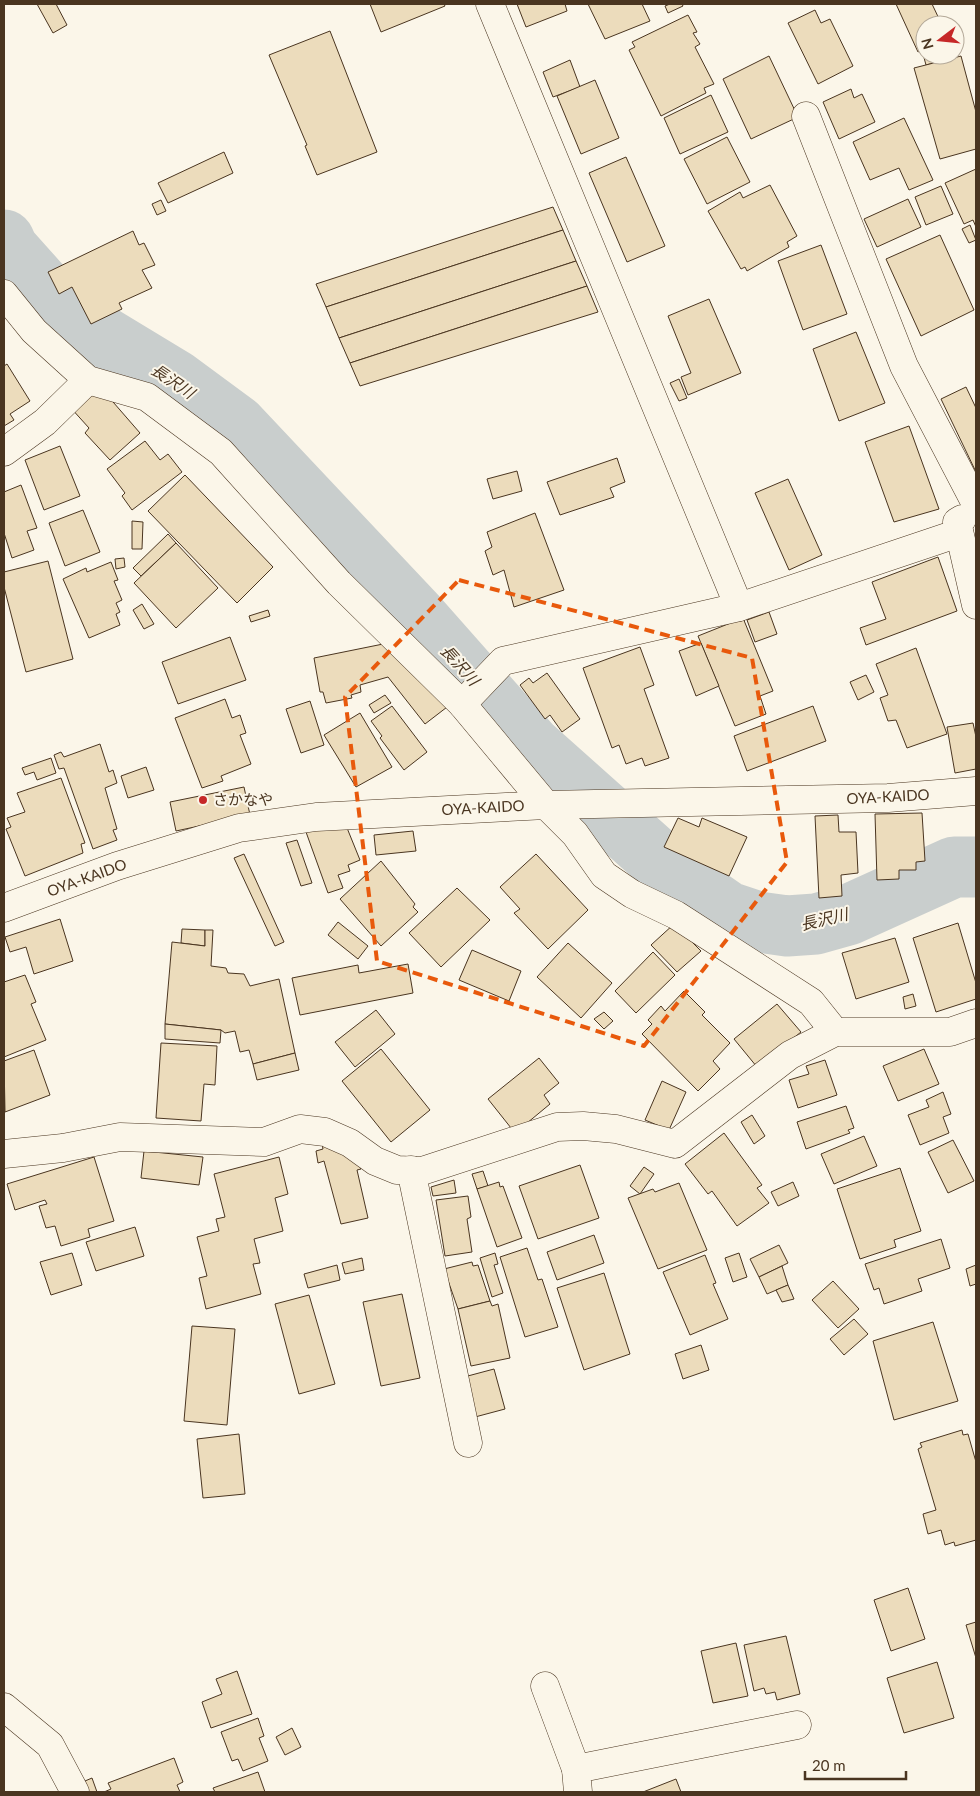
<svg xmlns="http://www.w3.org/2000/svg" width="980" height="1796" font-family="Lato,'Noto Sans JP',sans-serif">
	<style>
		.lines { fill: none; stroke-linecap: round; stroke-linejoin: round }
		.river { stroke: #c9cecd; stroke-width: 61 }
		.building { fill: #ecdcbc; stroke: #4a3520 }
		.street-casing { stroke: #4a3520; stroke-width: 29 }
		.primary-casing { stroke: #4a3520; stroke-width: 29 }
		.street { stroke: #fbf6e9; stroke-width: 28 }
		.primary { stroke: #fbf6e9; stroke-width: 28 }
		.marked { fill: none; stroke: #e8590c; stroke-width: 4; stroke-dasharray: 10 6; stroke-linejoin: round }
		.poi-dot { fill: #c62828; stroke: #fbf6e9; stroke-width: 2 }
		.labels { text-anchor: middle; stroke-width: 4; stroke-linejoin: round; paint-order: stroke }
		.street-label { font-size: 15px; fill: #4a3520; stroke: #fbf6e9 }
		.poi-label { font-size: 15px; fill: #4a3520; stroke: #fbf6e9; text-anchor: start }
		.water-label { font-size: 16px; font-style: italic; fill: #4a3520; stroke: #fbf6e9 }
	</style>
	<rect width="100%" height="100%" fill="#fbf6e9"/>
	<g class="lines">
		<path class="river" d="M4 240 8 249 66 314 175 380 236 425 416 616 531 746 679 878 728 912 758 922 787 926 816 924 848 915 954 867H976"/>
	</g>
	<g class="building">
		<path d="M37 4H56L67 25 53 33Z"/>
		<path d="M370 4H444L445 6 381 32Z"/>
		<path d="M517 4H565L567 11 526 27Z"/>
		<path d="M588 4H642L650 21 605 39Z"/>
		<path d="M670 4H682L683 6 668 13 665 6Z"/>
		<path d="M896 4H932L942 25H925V48L918 52Z"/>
		<path d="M815 10 821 23 830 19 853 66 818 84 788 23Z"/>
		<path d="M688 15 697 32 693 33 700 44 695 47 714 84 704 88 706 93 661 116 629 50 635 47 632 42Z"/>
		<path d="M330 31 377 152 317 175 305 146 307 145 269 55Z"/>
		<path d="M925 53 952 55 953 58 926 65 923 54Z"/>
		<path d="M769 56 798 117 751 139 723 79Z"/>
		<path d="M961 56 976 112V149L940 159 914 68Z"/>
		<path d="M570 60 580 87 553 97 543 72Z"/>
		<path d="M595 80 619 138 581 154 557 96Z"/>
		<path d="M851 89 854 98 862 94 875 122 839 139 823 102Z"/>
		<path d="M711 95 728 132 680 154 664 118Z"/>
		<path d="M904 118 933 180 909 190 899 168 870 180 853 142Z"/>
		<path d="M727 137 750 182 707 204 684 159Z"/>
		<path d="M224 152 233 173 168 203 158 183Z"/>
		<path d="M626 157 665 246 627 262 589 173Z"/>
		<path d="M976 169V227L973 220 964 224 945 183Z"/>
		<path d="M770 185 797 236 787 242 789 247 747 271 745 267 741 269 708 211 740 192 743 198Z"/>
		<path d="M941 186 953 214 926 225 915 197Z"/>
		<path d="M908 199 921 227 877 247 864 219Z"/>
		<path d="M161 200 166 211 157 215 152 204Z"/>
		<path d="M553 207 563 230 326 307 316 284Z"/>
		<path d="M970 225 976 240 969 243 962 229Z"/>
		<path d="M563 230 576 261 339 338 326 307Z"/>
		<path d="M133 231 139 245 144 243 155 265 142 270 152 288 119 303 122 309 91 324 72 287 59 294 48 272Z"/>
		<path d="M940 235 974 310 921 336 886 259Z"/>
		<path d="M821 245 847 314 803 330 778 261Z"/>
		<path d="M576 261 587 286 350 363 339 338Z"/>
		<path d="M587 286 598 312 360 386 350 363Z"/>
		<path d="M709 299 741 373 688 395 681 377 691 373 668 316Z"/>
		<path d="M856 332 885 403 839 421 813 349Z"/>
		<path d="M7 364 30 401 10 414 14 420 4 426V366Z"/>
		<path d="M679 379 687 398 679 401 670 383Z"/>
		<path d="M100 387 140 433 110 460 85 433 89 428 70 407Z"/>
		<path d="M966 387 976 408V472L941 399Z"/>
		<path d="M909 426 939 509 894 522 865 442Z"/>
		<path d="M145 441 160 460 168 454 182 472 132 510 122 496 125 493 107 469Z"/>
		<path d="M60 446 80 496 44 510 25 460Z"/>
		<path d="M617 458 625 482 610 488 614 497 560 515 547 482Z"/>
		<path d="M517 471 522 491 493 499 487 479Z"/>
		<path d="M185 475 273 567 237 603 148 511Z"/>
		<path d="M788 479 822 555 789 570 755 493Z"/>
		<path d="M21 485 37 528 27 531 34 550 12 558 4 533V492Z"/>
		<path d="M83 510 100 552 65 566 49 523Z"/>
		<path d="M535 513 564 590 514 607 504 570 493 575 485 551 492 547 487 532Z"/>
		<path d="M132 521 143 522 142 549H132Z"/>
		<path d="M168 534 176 543 141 576 133 568Z"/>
		<path d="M176 543 218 588 176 628 134 583Z"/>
		<path d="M938 557 957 611 866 645 860 628 886 619 872 582Z"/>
		<path d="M124 558 125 567 116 569 115 559Z"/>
		<path d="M48 561 73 659 26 672 4 587V572Z"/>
		<path d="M111 562 118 580 114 581 122 600 116 603 120 612 116 614 120 625 89 638 63 579 86 568 87 572Z"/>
		<path d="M142 604 154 624 144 629 133 610Z"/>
		<path d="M268 610 270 616 251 622 249 616Z"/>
		<path d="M769 612 777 634 755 642 747 620Z"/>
		<path d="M743 618 773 691 760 696 766 714 735 726 698 636Z"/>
		<path d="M230 637 246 680 178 704 162 662Z"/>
		<path d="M393 642 451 704 425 724 388 677 360 685 361 692 351 695 352 698 326 703 323 692H320L314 658Z"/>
		<path d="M701 643 719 686 696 696 679 651Z"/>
		<path d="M640 647 654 685 644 689 669 758 645 766 642 758 626 764 619 745 612 748 583 668Z"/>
		<path d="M916 648 947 734 907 748 896 720 888 721 880 698 888 695 876 664Z"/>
		<path d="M547 673 580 719 562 732 550 715 545 719 520 685 529 678 533 683Z"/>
		<path d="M866 675 874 692 858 700 850 682Z"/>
		<path d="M385 695 391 703 374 713 369 705Z"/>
		<path d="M225 699 232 718 240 715 246 733 240 735 251 764 221 776 223 781 202 788 175 718Z"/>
		<path d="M310 701 324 745 301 753 286 709Z"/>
		<path d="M392 706 427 752 404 770 380 738 382 736 371 721Z"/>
		<path d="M813 706 826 741 747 771 734 736Z"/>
		<path d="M360 713 392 767 356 787 324 735Z"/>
		<path d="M973 723 976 737V769L955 773 947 727Z"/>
		<path d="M100 744 109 772 113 770 117 783 105 788 117 829 113 830 117 840 93 849 64 768 59 769 54 755 61 752 64 757Z"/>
		<path d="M51 758 56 773 37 780 34 772 25 775 22 768Z"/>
		<path d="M146 767 154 790 128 798 121 776Z"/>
		<path d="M61 778 85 843 81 844 83 853 25 876 6 829 11 827 7 818 25 812 17 793Z"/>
		<path d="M244 787 250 815 176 831 170 802Z"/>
		<path d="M922 813 925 861 916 862V870H899V879L877 880 875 814Z"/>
		<path d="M838 815 839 832H856L858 873 841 875 842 896 819 898 815 816Z"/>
		<path d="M678 818 699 827 702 818 747 837 729 876 664 847Z"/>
		<path d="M345 823 360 860 348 865 350 871 338 875 343 888 328 893 306 832Z"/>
		<path d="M413 831 416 851 376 855 374 835Z"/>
		<path d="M297 840 312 883 301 886 286 843Z"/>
		<path d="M244 854 284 942 275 946 234 858Z"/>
		<path d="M536 854 588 910 548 949 514 913 520 909 500 887Z"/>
		<path d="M381 861 415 904 413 907 418 912 381 946 340 899Z"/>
		<path d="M457 888 490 920 441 967 409 933Z"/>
		<path d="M60 919 73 961 34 974 26 947 10 952 5 937Z"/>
		<path d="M338 922 368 946 358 959 328 935Z"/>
		<path d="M958 923 976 983V999L936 1012 913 938Z"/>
		<path d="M674 924 701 951 677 972 651 945Z"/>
		<path d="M182 929 205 930V946L181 943Z"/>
		<path d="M205 930H213L211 966 226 968 228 973 244 974 250 986 279 979 295 1053 253 1064 249 1050 240 1052 235 1031 225 1033 221 1030 165 1024 172 942 205 946Z"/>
		<path d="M895 938 909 982 856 999 842 953Z"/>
		<path d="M568 943 612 983 581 1018 537 977Z"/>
		<path d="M472 950 521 971 509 1001 459 980Z"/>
		<path d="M653 952 675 975 636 1013 615 991Z"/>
		<path d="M408 964 413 993 300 1015 292 978 358 965 359 973Z"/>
		<path d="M25 975 36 1002 31 1004 46 1040 4 1057V982Z"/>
		<path d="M684 991 705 1012 702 1015 730 1043 713 1061 720 1069 698 1091 642 1034 652 1024 648 1020 661 1006 665 1011Z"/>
		<path d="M913 994 916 1006 905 1009 903 997Z"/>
		<path d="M777 1004 801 1032 757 1067 734 1039Z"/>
		<path d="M376 1010 395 1034 355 1067 335 1042Z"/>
		<path d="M604 1012 613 1021 604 1029 594 1019Z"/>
		<path d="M165 1024 221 1030 220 1043 165 1039Z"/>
		<path d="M161 1043 217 1046 215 1085 204 1084 201 1121 156 1118Z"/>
		<path d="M381 1049 430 1110 391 1142 342 1081Z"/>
		<path d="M924 1049 939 1084 898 1101 883 1066Z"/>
		<path d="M34 1050 50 1095 5 1112 4 1061Z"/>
		<path d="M295 1053 299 1070 257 1080 253 1064Z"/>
		<path d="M539 1058 559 1083 544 1095 550 1104 515 1133 488 1099Z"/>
		<path d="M825 1060 837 1095 798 1108 789 1080 809 1074 806 1066Z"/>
		<path d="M662 1081 686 1092 669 1130 645 1120Z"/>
		<path d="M943 1092 951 1114 943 1117 949 1133 920 1145 908 1115 929 1107 926 1100Z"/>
		<path d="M846 1106 854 1128 848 1130 850 1133 806 1149 797 1122Z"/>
		<path d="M752 1115 765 1136 754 1144 741 1122Z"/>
		<path d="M724 1133 762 1185 757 1188 769 1203 737 1226 712 1191 708 1194 685 1164Z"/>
		<path d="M864 1136 877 1166 834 1184 821 1154Z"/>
		<path d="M953 1140 974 1181 948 1193 928 1152Z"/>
		<path d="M322 1144 357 1158 361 1169 357 1170 368 1218 341 1224 324 1161 318 1163 316 1151 323 1149Z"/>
		<path d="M144 1151 203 1157 199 1185 141 1178Z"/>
		<path d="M94 1157 114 1221 88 1229 90 1237 61 1246 55 1226 46 1228 39 1206 47 1204 45 1200 15 1210 7 1184Z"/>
		<path d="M279 1157 288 1194 275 1198 283 1231 254 1239 260 1263 253 1264 261 1294 206 1309 199 1278 207 1276 197 1237 219 1231 216 1219 225 1217 214 1174Z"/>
		<path d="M580 1165 599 1218 538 1239 519 1186Z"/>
		<path d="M644 1167 654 1174 640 1194 630 1186Z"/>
		<path d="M900 1168 921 1231 894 1240 896 1247 860 1259 837 1189Z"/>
		<path d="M483 1171 488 1186 477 1189 472 1174Z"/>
		<path d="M454 1180 456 1193 433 1196 431 1187Z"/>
		<path d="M499 1182 500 1187 503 1186 522 1238 497 1247 477 1189Z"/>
		<path d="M793 1182 799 1196 778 1206 771 1192Z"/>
		<path d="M679 1183 707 1250 658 1269 628 1198 653 1189 655 1192Z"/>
		<path d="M468 1196 471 1217 467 1219 472 1252 445 1256 436 1200Z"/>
		<path d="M135 1227 144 1256 96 1271 86 1242Z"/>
		<path d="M594 1235 604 1263 557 1280 547 1252Z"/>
		<path d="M941 1239 950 1268 918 1279 922 1291 884 1304 879 1288 874 1290 865 1264Z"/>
		<path d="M779 1245 788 1263 759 1277 750 1259Z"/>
		<path d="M527 1248 538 1280 542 1279 558 1327 525 1337 500 1257Z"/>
		<path d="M72 1253 82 1285 51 1295 40 1262Z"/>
		<path d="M495 1253 498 1264 494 1265 503 1293 492 1297 480 1258Z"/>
		<path d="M739 1253 747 1277 733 1282 725 1258Z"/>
		<path d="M705 1255 716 1283 713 1284 728 1319 690 1335 663 1272Z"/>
		<path d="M362 1258 364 1270 345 1274 342 1263Z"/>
		<path d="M472 1262 473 1266 478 1265 490 1301 458 1309 444 1269Z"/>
		<path d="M337 1265 340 1280 308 1288 304 1274Z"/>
		<path d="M976 1265V1284L970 1286 966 1269Z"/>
		<path d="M782 1266 788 1285 767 1294 759 1277Z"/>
		<path d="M604 1273 630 1354 584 1370 557 1288Z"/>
		<path d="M833 1281 859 1309 838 1328 812 1300Z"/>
		<path d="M788 1285 794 1299 782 1302 776 1290Z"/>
		<path d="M402 1294 420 1378 381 1386 363 1302Z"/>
		<path d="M309 1295 335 1384 299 1394 275 1304Z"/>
		<path d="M490 1301 492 1306 498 1304 510 1358 471 1366 458 1309Z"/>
		<path d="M854 1319 868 1334 844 1355 830 1339Z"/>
		<path d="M933 1322 958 1401 894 1420 873 1341Z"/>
		<path d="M192 1326 235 1329 227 1425 184 1421Z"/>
		<path d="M701 1345 709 1370 683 1379 675 1354Z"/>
		<path d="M494 1369 505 1409 475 1417 464 1377Z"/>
		<path d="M962 1430 963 1435 968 1434 976 1462V1540L955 1546 954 1542 945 1545 941 1530 928 1534 923 1514 936 1510 918 1449 922 1447 920 1443Z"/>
		<path d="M239 1434 245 1494 203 1498 197 1439Z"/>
		<path d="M908 1588 925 1639 891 1651 874 1600Z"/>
		<path d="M976 1622V1658L966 1625Z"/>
		<path d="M786 1636 800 1694 777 1700 775 1692 766 1694 764 1688 754 1691 744 1645Z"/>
		<path d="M736 1643 748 1696 713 1703 701 1651Z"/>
		<path d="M937 1662 954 1718 904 1733 887 1678Z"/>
		<path d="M237 1671 252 1714 211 1728 202 1702 222 1694 216 1679Z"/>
		<path d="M258 1718 264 1736 259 1738 268 1761 243 1771 238 1759 232 1761 221 1732Z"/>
		<path d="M292 1728 301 1747 285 1755 276 1737Z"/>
		<path d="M174 1758 183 1782 177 1785 180 1792H104L111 1789 108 1783Z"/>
		<path d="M258 1772 265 1792H215L213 1788Z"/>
		<path d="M92 1778 97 1792H89L85 1781Z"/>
		<path d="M676 1779 681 1792H643Z"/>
	</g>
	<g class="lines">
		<g class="street-casing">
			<g id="street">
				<path d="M490 4 739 607"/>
				<path d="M806 116 904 366 976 504"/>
				<path d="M4 294 34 331 88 380 147 397 221 452 339 583 462 704 546 805 575 834 604 875 632 894 676 915 811 1002 835 1032"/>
				<path d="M4 452 45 422 88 380"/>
				<path d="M962 519 957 522 976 605"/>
				<path d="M462 704 503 661 739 607 959 533"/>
				<path d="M4 1154 63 1148 120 1137 264 1142 300 1129 325 1132 350 1143 375 1161 397 1170 422 1171 557 1127 583 1126 616 1129 675 1144 790 1055 835 1032H950L976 1023"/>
				<path d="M411 1170 468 1443"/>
				<path d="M545 1686 576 1769"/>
				<path d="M4 1707 50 1745 75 1792"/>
				<path d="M578 1792 576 1769 797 1725"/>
			</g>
		</g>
		<g class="primary-casing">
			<path id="primary" d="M4 908 117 866 239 828 316 817 546 805 888 798 976 791"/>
		</g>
		<use href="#street" class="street"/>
		<use href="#primary" class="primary"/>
	</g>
	<path class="marked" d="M459 580 752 658 787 862 644 1046 377 961 345 697Z"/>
	<circle class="poi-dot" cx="203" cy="800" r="5"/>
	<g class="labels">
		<g class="street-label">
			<text transform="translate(888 797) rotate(-3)" y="5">OYA-KAIDO</text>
			<text transform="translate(483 808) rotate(-3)" y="5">OYA-KAIDO</text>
			<text transform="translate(87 878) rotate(-20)" y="5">OYA-KAIDO</text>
		</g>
		<g class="poi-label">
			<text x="213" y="805">さかなや</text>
		</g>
		<g class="water-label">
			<text transform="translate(173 381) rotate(34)" y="6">長沢川</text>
			<text transform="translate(460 665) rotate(48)" y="6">長沢川</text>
			<text transform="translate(824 919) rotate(-13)" y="6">長沢川</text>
		</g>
	</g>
	<rect width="980" height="1796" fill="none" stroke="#4a3520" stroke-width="10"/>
	<g transform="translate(940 40) rotate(254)"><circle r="24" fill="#fbf6e9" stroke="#b4a999"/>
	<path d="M0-4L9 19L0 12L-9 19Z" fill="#c62828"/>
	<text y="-8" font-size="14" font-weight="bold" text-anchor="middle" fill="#4a3520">N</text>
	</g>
	<path d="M805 1771v8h101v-8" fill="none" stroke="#4a3520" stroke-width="2.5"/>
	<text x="812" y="1771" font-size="15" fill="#4a3520" stroke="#fbf6e9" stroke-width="4" paint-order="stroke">20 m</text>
</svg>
